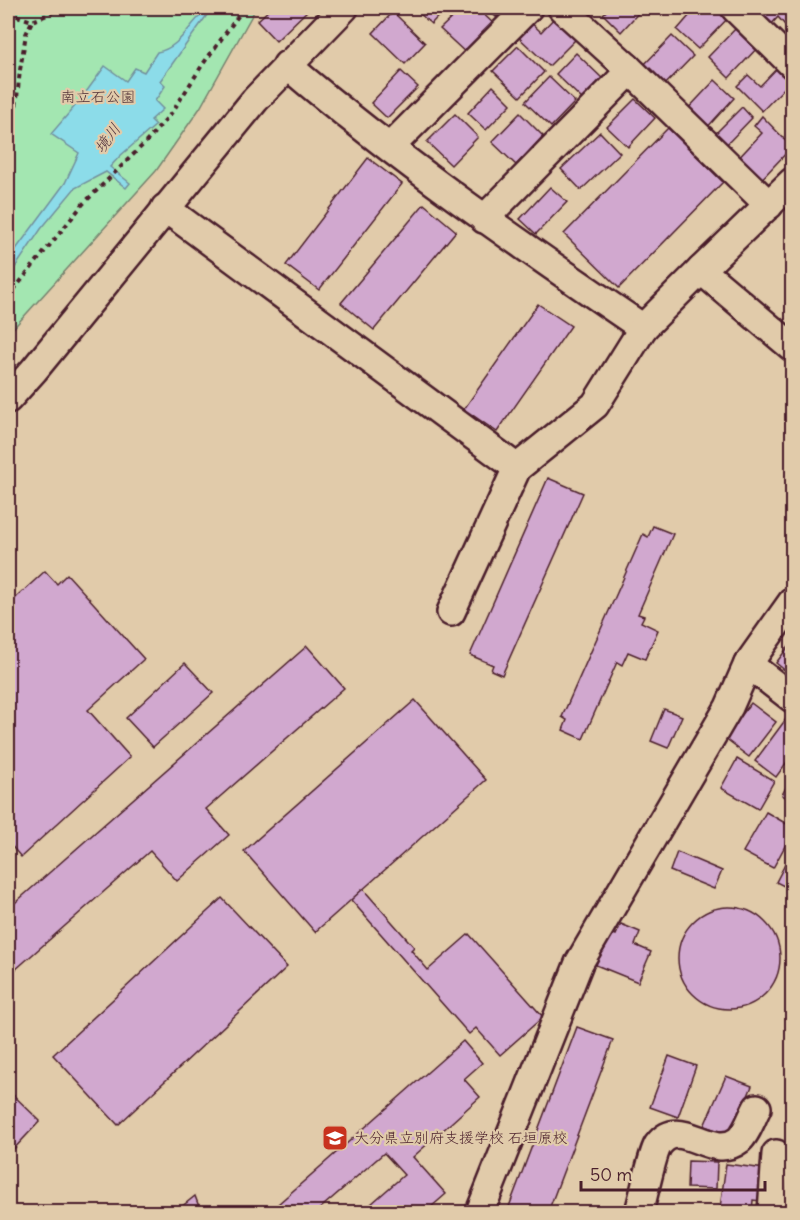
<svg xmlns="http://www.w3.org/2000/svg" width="800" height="1220" font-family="Delius,'Klee One',sans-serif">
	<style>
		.green { fill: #a3e6b1; stroke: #76826e; stroke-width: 1.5 }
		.water { fill: #8cdce9; stroke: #72909d; stroke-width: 1.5 }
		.building { fill: #d1a8cf; stroke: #4a1f2b; stroke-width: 1.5 }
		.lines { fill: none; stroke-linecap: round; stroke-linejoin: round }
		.minor-casing { stroke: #4a1f2b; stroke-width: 32 }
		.path { stroke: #4a1f2b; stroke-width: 4; stroke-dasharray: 4.5 4.5; stroke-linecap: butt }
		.minor { stroke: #e1cbaa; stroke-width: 27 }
		.labels { text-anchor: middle; stroke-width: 4.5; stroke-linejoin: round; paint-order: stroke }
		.park-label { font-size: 15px; fill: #533338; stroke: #e1cbaa }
		.poi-label { font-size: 15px; fill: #4a1f2b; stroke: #e1cbaa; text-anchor: start }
		.water-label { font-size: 16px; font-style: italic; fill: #51323e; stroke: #e1cbaa }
	</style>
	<rect width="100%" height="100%" fill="#e1cbaa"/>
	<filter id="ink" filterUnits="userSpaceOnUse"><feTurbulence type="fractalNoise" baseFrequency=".0167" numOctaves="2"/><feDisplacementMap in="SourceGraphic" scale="12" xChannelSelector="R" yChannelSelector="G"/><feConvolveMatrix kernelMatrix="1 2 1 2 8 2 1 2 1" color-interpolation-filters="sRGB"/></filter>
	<g filter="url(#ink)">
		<path class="green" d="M8 8H256L200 108 156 171 8 334Z"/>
		<path class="water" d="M197 8H212L160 81 165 86 155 101 163 109 151 120 156 125 120 156 110 167 130 183 126 188 106 172 75 188 41 229 8 278V260L65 183 79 153 51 134 81 99 105 66 126 81 135 68 144 72 157 52C177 49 187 29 200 16Z"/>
		<g class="building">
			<path d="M271 8H310L276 41 257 21Z"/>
			<path d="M414 8H446L431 24Z"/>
			<path d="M462 8H477L495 25 467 54 440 29Z"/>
			<path d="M486 8H504L496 17Z"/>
			<path d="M610 8H643L621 32 603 14Z"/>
			<path d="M696 8H725L732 14 698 49 677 30Z"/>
			<path d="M754 8H792V17L785 25 778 17 770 26 753 9Z"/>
			<path d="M393 12 425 43 405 64 373 33Z"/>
			<path d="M557 15 578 37 549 66 514 33 527 19 541 32Z"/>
			<path d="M739 25 760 45 729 78 708 57Z"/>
			<path d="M672 36 693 56 659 91 638 71Z"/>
			<path d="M518 46 544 72 520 97 493 71Z"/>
			<path d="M576 53 604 80 584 101 556 74Z"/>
			<path d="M780 65 792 77V80L762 111 737 86 748 75 760 86Z"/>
			<path d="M401 71 418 87 387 118 371 103Z"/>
			<path d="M549 77 575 102 551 127 525 102Z"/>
			<path d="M715 80 734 98 704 131 684 113Z"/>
			<path d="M493 86 511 104 486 130 468 113Z"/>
			<path d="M635 99 655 118 628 147 607 127Z"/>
			<path d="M742 107 752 118 726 145 715 134Z"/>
			<path d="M520 113 543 136 516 165 492 142Z"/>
			<path d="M455 114 478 137 451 165 427 142Z"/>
			<path d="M762 116 792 147 756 185 733 164 762 133 754 126Z"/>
			<path d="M668 128 723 182 619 288 564 234Z"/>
			<path d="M600 132 620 153 581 190 561 169Z"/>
			<path d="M368 158 402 184 319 290 286 265Z"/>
			<path d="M550 187 567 202 536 234 520 219Z"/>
			<path d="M424 204 456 231 374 330 341 303Z"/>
			<path d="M538 304 571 326 497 432 464 409Z"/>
			<path d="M548 478 583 493 502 675 491 670 493 665 470 655Z"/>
			<path d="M653 526 673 534 638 614 644 616 641 622 658 630 645 659 628 652 622 665 617 662 583 739 563 730 567 720 562 717 643 534 648 537Z"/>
			<path d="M45 571 57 584 67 574 144 659 88 710 130 757 21 857 8 842V605Z"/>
			<path d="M792 642V676L776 663Z"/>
			<path d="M307 646 344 688 206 809 229 835 177 881 150 851 15 970 8 962V909Z"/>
			<path d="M185 663 213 693 153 747 126 718Z"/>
			<path d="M415 700 486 780 315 932 244 851Z"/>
			<path d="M751 703 776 722 749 757 724 738Z"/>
			<path d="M664 709 682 716 668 748 651 741Z"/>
			<path d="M789 715 792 718V755L776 777 755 761Z"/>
			<path d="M737 759 774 781 758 809 721 788Z"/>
			<path d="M792 776V801L782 795Z"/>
			<path d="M766 812 792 827V833L773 868 743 852Z"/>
			<path d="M792 851V890L776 882Z"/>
			<path d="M677 852 722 871 714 889 670 871Z"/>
			<path d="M363 889 414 947 411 950 428 970 469 934 543 1017 500 1055 476 1028 469 1034 351 900Z"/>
			<path d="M222 898 287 967 118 1125 53 1055Z"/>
			<circle cx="729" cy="958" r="51"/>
			<path d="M621 924 640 932 635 945 651 952 638 982 596 965 610 933 616 935Z"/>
			<path d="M577 1027 613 1040 548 1212H507Z"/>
			<path d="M463 1041 482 1063 464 1079 480 1097 413 1157 446 1194 430 1208 434 1212H362L404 1175 384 1153 316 1212H269Z"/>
			<path d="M669 1056 696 1066 678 1117 650 1107Z"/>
			<path d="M726 1076 752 1086 732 1135 704 1126Z"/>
			<path d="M8 1090 40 1121 8 1155Z"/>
			<path d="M688 1161 717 1162 716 1189 687 1188Z"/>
			<path d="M726 1164 765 1169 761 1201 753 1200 752 1212 720 1208Z"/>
			<path d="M195 1196 201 1212H175Z"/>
		</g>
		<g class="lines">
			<g class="minor-casing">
				<g id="minor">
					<path d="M562 8 627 67 769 205"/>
					<path d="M735 8 792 64"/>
					<path d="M287 65C399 161 521 245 643 328L701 270 792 347"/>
					<path d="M390 147 528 8"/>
					<path d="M165 208 517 468"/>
					<path d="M484 219 625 76 627 67"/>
					<path d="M701 270 792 182"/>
					<path d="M8 399 34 370 255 100 344 8"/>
					<path d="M451 612 517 468 595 405 643 328"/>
					<path d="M748 664 792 698"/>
					<path d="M480 1212 579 963 729 707 748 664 792 602"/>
					<path d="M639 1212C643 1199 652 1154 658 1145 681 1114 711 1162 739 1140 747 1133 752 1117 757 1108"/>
					<path d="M772 1212 776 1154"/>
				</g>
			</g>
			<g class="path">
				<path d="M8 13 32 21 50 14 58 8"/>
				<path d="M8 122 16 107 20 70 26 34 32 21"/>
				<path d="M8 297 83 204 147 141 173 111 203 64 244 8"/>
			</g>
			<use href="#minor" class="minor"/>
		</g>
	</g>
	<defs>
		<g id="school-square" transform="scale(1.35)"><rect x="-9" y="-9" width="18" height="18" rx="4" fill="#c8321e" stroke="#e1cbaa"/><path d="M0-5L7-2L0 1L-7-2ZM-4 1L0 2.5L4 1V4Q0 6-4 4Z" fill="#fff"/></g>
	</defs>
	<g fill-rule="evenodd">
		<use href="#school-square" x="335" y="1138"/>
	</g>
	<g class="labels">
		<g class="park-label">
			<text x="98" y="102">南立石公園</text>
		</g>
		<g class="poi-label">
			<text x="354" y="1143">大分県立別府支援学校 石垣原校</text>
		</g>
		<g class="water-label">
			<text transform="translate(107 138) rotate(-53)" y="6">境川</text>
		</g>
	</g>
	<rect width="800" height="1220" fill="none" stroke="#e1cbaa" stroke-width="30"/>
	<rect x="15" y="15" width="770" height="1190" fill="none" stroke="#4a1f2b" stroke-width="2" filter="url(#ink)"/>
	<path d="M581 1181v9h184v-9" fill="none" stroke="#4a1f2b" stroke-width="3"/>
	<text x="590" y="1181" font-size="18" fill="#4a1f2b" stroke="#e1cbaa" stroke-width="4.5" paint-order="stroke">50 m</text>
</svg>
